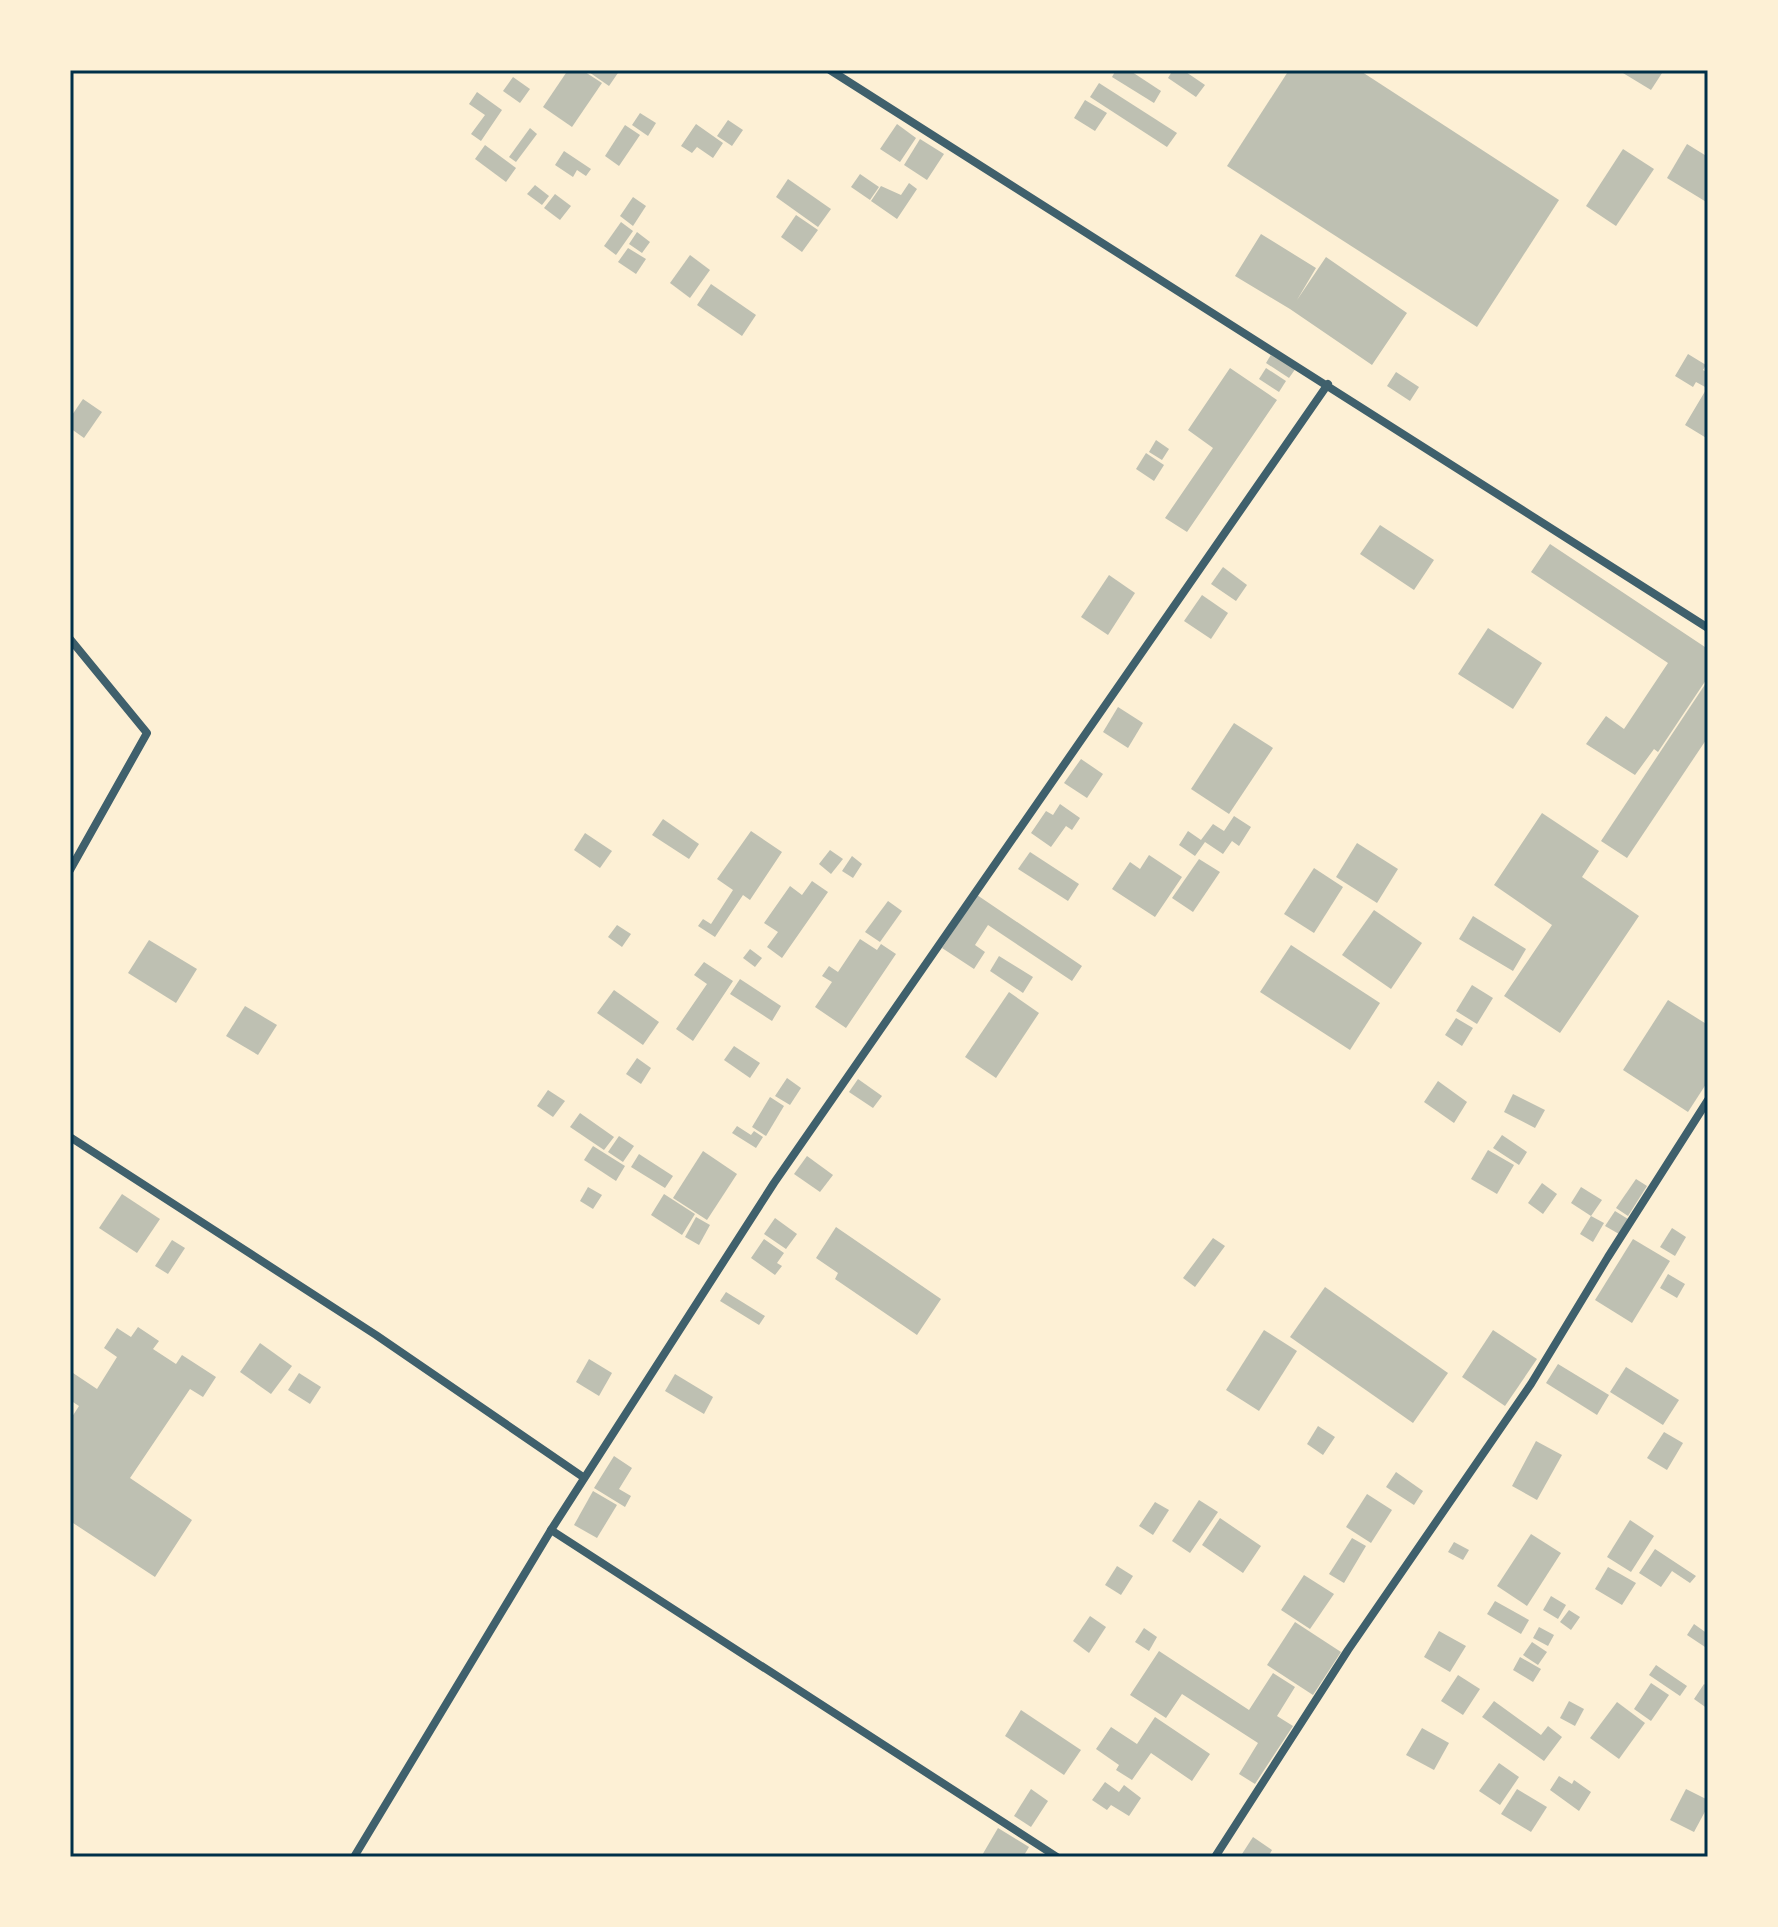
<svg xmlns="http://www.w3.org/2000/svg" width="1778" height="1927" font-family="Raleway,sans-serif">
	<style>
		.building { fill: #bec0b2 }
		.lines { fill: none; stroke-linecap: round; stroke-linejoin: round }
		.minor { stroke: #3f606c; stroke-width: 8 }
		.neatline { fill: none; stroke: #003049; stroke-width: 3 }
	</style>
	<rect width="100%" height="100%" fill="#fdf0d5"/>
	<g class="building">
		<path d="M568 70H582L602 83 572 127 543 107Z"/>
		<path d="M586 70H620L609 86Z"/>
		<path d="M1116 70H1129L1161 91 1154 103 1112 77Z"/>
		<path d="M1173 70H1183L1205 85 1196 97 1168 78Z"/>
		<path d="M1289 70H1359L1559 200 1477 327 1227 166Z"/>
		<path d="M1618 70H1664L1651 90Z"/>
		<path d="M513 77 530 89 520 103 503 91Z"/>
		<path d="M1099 83 1177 133 1167 147 1090 97Z"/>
		<path d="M477 92 502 110 481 141 471 134 485 115 469 104Z"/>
		<path d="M1085 100 1107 113 1095 131 1074 118Z"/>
		<path d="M640 113 656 123 648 136 632 125Z"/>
		<path d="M728 120 743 130 732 146 717 136Z"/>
		<path d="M696 124 723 143 713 158 697 147 692 153 681 146Z"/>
		<path d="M897 124 916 138 900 162 880 149Z"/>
		<path d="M625 125 640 135 619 166 605 156Z"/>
		<path d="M530 128 537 134 516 162 509 157Z"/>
		<path d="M920 139 944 154 927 180 904 165Z"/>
		<path d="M1687 144 1708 157V203L1667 178Z"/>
		<path d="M485 145 516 168 506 182 475 159Z"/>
		<path d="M1623 149 1654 169 1616 226 1586 206Z"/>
		<path d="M564 151 591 169 586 176 577 170 573 177 555 165Z"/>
		<path d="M860 174 879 187 870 200 851 187Z"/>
		<path d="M788 179 831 209 818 227 776 197Z"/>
		<path d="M909 183 917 189 897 219 871 201 881 186 901 195Z"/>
		<path d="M535 185 549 196 542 205 527 194Z"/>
		<path d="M555 194 571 206 560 220 544 208Z"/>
		<path d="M633 197 646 206 633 226 620 216Z"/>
		<path d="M796 215 818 230 802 252 781 237Z"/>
		<path d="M621 222 633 231 616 255 604 246Z"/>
		<path d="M637 232 650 242 642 253 629 244Z"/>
		<path d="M1261 234 1316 268 1297 300 1326 257 1407 313 1372 365 1290 309 1235 276Z"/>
		<path d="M628 248 646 259 636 274 618 262Z"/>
		<path d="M690 255 710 270 690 298 670 283Z"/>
		<path d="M711 284 756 315 742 336 697 305Z"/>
		<path d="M1272 353 1296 368 1289 378 1266 363Z"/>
		<path d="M1688 354 1706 365 1703 370 1708 373V439L1685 425 1707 388 1696 382 1693 387 1675 376Z"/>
		<path d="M1230 368 1277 400 1187 532 1165 518 1213 448 1188 430Z"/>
		<path d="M1266 368 1286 381 1279 392 1259 379Z"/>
		<path d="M1396 372 1419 387 1410 401 1387 386Z"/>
		<path d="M83 399 102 412 84 438 70 428V418Z"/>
		<path d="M1156 440 1169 449 1162 460 1149 452Z"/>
		<path d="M1146 453 1164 465 1154 481 1136 469Z"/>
		<path d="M1380 525 1434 560 1414 590 1360 554Z"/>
		<path d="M1550 544 1708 649V677L1658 752 1654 749 1635 775 1586 744 1606 716 1624 729 1668 663 1531 572Z"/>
		<path d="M1223 567 1247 585 1236 601 1211 584Z"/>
		<path d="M1109 575 1135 593 1108 635 1081 617Z"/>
		<path d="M1202 595 1228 613 1211 639 1184 621Z"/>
		<path d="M1488 628 1542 663 1513 709 1458 674Z"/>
		<path d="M1708 680V737L1627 858 1601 841Z"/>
		<path d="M1118 707 1143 723 1128 748 1103 732Z"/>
		<path d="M1234 723 1273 748 1229 814 1191 789Z"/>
		<path d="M1081 759 1103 774 1087 798 1064 783Z"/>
		<path d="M1060 804 1080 818 1072 830 1066 826 1051 847 1031 833 1046 811 1053 815Z"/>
		<path d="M1542 813 1599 851 1582 877 1639 916 1560 1033 1504 996 1552 925 1494 885Z"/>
		<path d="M1234 816 1251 827 1239 846 1232 841 1223 854 1205 842 1195 856 1179 845 1188 831 1201 840 1213 824 1224 831Z"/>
		<path d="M663 819 699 844 689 859 652 835Z"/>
		<path d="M751 831 782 852 750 900 743 895 715 937 698 926 703 919 711 924 733 890 717 879Z"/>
		<path d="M585 833 612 851 600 868 574 850Z"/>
		<path d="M1357 843 1398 869 1377 903 1336 877Z"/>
		<path d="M830 850 843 859 831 874 819 864Z"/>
		<path d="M1030 852 1079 884 1068 901 1018 869Z"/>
		<path d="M1149 855 1182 877 1155 917 1112 889 1130 862 1140 869Z"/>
		<path d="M852 856 862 864 853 878 842 871Z"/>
		<path d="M1199 859 1220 872 1193 912 1172 898Z"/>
		<path d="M1314 868 1343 887 1314 933 1284 914Z"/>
		<path d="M812 881 828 892 782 958 767 947 778 932 764 923 790 886 802 895Z"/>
		<path d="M977 895 1082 966 1072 981 988 925 975 945 985 952 974 969 942 948Z"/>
		<path d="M888 901 902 911 880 942 865 932Z"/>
		<path d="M1374 910 1422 943 1391 989 1342 955Z"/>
		<path d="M1473 916 1526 949 1513 971 1459 939Z"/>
		<path d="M617 925 631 934 622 947 608 937Z"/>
		<path d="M860 939 877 950 881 944 896 954 846 1028 815 1007 832 982 822 976 829 966 838 972Z"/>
		<path d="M149 940 197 969 176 1003 128 973Z"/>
		<path d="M1291 945 1380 1003 1350 1050 1260 992Z"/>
		<path d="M750 949 762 958 755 967 743 958Z"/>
		<path d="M999 956 1033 977 1023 993 990 971Z"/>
		<path d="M704 962 733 981 693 1041 676 1029 707 984 694 975Z"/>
		<path d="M740 979 781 1006 772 1021 730 994Z"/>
		<path d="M1472 985 1493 998 1477 1024 1456 1011Z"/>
		<path d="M614 990 659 1022 643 1045 597 1013Z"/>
		<path d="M1009 992 1039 1013 996 1078 965 1057Z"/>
		<path d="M1668 1000 1708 1025V1081L1688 1112 1623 1070Z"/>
		<path d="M245 1006 277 1025 258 1055 226 1036Z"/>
		<path d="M1456 1018 1473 1028 1462 1046 1445 1035Z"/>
		<path d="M734 1046 760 1063 750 1078 724 1060Z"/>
		<path d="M637 1058 651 1068 641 1084 626 1074Z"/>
		<path d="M787 1078 801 1088 790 1105 775 1096Z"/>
		<path d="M858 1079 882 1096 873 1108 849 1092Z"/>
		<path d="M1438 1081 1467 1102 1454 1123 1424 1102Z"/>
		<path d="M548 1090 565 1101 553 1117 537 1106Z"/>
		<path d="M1513 1094 1545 1110 1535 1128 1504 1112Z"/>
		<path d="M770 1097 784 1106 766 1136 752 1127Z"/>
		<path d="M580 1113 614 1137 604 1150 570 1127Z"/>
		<path d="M737 1126 751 1135 754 1131 763 1137 756 1148 732 1133Z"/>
		<path d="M1502 1135 1527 1152 1519 1165 1493 1148Z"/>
		<path d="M619 1136 634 1146 623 1162 608 1152Z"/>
		<path d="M593 1146 625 1166 616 1181 584 1160Z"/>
		<path d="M1488 1150 1514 1165 1497 1194 1471 1179Z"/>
		<path d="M703 1151 737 1174 707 1220 673 1198Z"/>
		<path d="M639 1154 673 1176 665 1188 631 1167Z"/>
		<path d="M807 1156 833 1175 820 1192 794 1174Z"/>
		<path d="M1636 1179 1647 1186 1628 1216 1616 1208Z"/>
		<path d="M1542 1183 1557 1194 1543 1214 1528 1203Z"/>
		<path d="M588 1187 602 1195 593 1209 580 1201Z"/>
		<path d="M1581 1187 1602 1200 1591 1216 1571 1203Z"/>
		<path d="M122 1194 160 1219 137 1253 99 1228Z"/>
		<path d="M664 1194 695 1214 682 1235 651 1215Z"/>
		<path d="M1615 1211 1628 1219 1619 1234 1605 1226Z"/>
		<path d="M1591 1216 1604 1223 1593 1242 1580 1234Z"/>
		<path d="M696 1217 710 1225 699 1245 685 1237Z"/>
		<path d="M775 1218 797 1234 786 1249 764 1234Z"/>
		<path d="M836 1227 941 1299 917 1335 835 1279 838 1273 816 1258Z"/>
		<path d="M1672 1228 1686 1237 1675 1256 1660 1247Z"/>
		<path d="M1213 1238 1225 1246 1195 1287 1183 1278Z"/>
		<path d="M764 1239 784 1253 777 1263 782 1266 775 1275 751 1258Z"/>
		<path d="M1633 1239 1670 1261 1632 1323 1595 1300Z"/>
		<path d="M172 1240 185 1248 168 1274 155 1266Z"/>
		<path d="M1668 1274 1685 1284 1677 1298 1660 1288Z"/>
		<path d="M1325 1287 1448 1373 1413 1423 1290 1337Z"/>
		<path d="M726 1292 765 1316 759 1325 720 1301Z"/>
		<path d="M138 1327 159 1341 153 1349 176 1364 182 1355 216 1377 203 1397 190 1389 130 1478 192 1520 155 1577 70 1521V1420L79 1406 70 1400V1371L97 1389 117 1357 104 1348 117 1328 131 1337Z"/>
		<path d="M1264 1330 1297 1351 1259 1411 1226 1390Z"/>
		<path d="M1493 1330 1537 1359 1505 1406 1462 1377Z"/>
		<path d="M260 1343 292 1366 271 1394 240 1372Z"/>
		<path d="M589 1359 612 1373 599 1396 576 1382Z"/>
		<path d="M1558 1364 1609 1395 1597 1415 1546 1383Z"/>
		<path d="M1626 1367 1679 1400 1663 1425 1610 1392Z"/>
		<path d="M299 1373 321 1387 310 1404 288 1390Z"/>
		<path d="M675 1374 713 1397 704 1414 665 1391Z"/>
		<path d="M1318 1426 1335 1437 1323 1455 1307 1444Z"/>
		<path d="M1664 1432 1683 1443 1667 1470 1647 1458Z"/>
		<path d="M1536 1441 1562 1455 1537 1500 1512 1486Z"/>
		<path d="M614 1456 632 1468 619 1489 631 1496 625 1507 594 1488Z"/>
		<path d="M1396 1472 1423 1491 1414 1505 1386 1487Z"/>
		<path d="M593 1491 617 1505 597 1538 574 1525Z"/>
		<path d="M1367 1494 1392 1510 1371 1543 1346 1527Z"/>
		<path d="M1199 1500 1218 1512 1190 1553 1172 1541Z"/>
		<path d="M1155 1502 1169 1510 1153 1535 1139 1526Z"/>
		<path d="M1220 1518 1261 1546 1243 1573 1202 1545Z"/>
		<path d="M1630 1520 1654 1536 1631 1572 1607 1557Z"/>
		<path d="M1531 1534 1561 1553 1527 1606 1497 1586Z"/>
		<path d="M1352 1538 1366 1546 1344 1583 1329 1574Z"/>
		<path d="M1454 1542 1469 1550 1463 1560 1448 1552Z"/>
		<path d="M1655 1549 1696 1576 1690 1583 1672 1571 1661 1587 1639 1573Z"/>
		<path d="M1117 1566 1133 1576 1121 1595 1105 1585Z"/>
		<path d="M1608 1567 1636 1583 1622 1605 1595 1589Z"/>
		<path d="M1304 1575 1334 1594 1310 1629 1281 1610Z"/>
		<path d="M1551 1596 1566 1605 1558 1619 1543 1610Z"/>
		<path d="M1495 1601 1529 1620 1521 1634 1487 1614Z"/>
		<path d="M1569 1610 1580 1617 1571 1630 1560 1622Z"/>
		<path d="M1090 1616 1106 1627 1089 1653 1073 1641Z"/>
		<path d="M1295 1622 1341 1652 1313 1695 1267 1665Z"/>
		<path d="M1694 1624 1708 1634V1649L1687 1635Z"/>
		<path d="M1539 1627 1554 1635 1548 1646 1533 1638Z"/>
		<path d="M1144 1628 1157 1637 1149 1651 1135 1642Z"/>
		<path d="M1439 1631 1466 1646 1450 1672 1424 1657Z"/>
		<path d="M1532 1642 1547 1652 1538 1665 1523 1655Z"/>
		<path d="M1159 1651 1249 1710 1273 1673 1295 1687 1277 1716 1293 1726 1255 1784 1239 1774 1258 1743 1182 1694 1166 1718 1130 1695Z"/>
		<path d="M1520 1657 1541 1669 1533 1682 1513 1670Z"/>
		<path d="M1656 1665 1687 1686 1680 1696 1649 1675Z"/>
		<path d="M1458 1675 1480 1689 1463 1715 1441 1701Z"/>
		<path d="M1651 1683 1669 1695 1651 1721 1634 1709Z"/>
		<path d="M1704 1684 1708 1687V1709L1694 1699Z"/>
		<path d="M1494 1701 1541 1735 1548 1726 1562 1737 1544 1761 1482 1717Z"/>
		<path d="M1569 1701 1584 1709 1575 1726 1560 1718Z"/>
		<path d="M1617 1702 1645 1723 1619 1759 1590 1738Z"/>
		<path d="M1021 1710 1081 1750 1064 1775 1005 1736Z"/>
		<path d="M1155 1717 1210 1754 1192 1781 1151 1753 1132 1780 1116 1770 1119 1765 1096 1749 1111 1727 1137 1744Z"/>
		<path d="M1422 1728 1449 1743 1434 1770 1406 1755Z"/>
		<path d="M1499 1763 1519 1777 1500 1805 1479 1791Z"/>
		<path d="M1559 1776 1572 1784 1574 1780 1591 1792 1579 1811 1550 1790Z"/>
		<path d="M1105 1782 1119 1792 1124 1785 1141 1798 1129 1816 1111 1805 1107 1810 1092 1800Z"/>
		<path d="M1031 1789 1048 1801 1031 1827 1014 1816Z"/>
		<path d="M1517 1789 1547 1807 1531 1832 1501 1814Z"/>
		<path d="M1686 1789 1708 1800V1806L1694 1832 1670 1820Z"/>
		<path d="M998 1828 1029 1847 1023 1857H981Z"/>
		<path d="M1253 1837 1272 1850 1268 1857H1240Z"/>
	</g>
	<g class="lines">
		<g class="minor">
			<path d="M830 70 1708 628"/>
			<path d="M70 639 147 733 70 870"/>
			<path d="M70 1137 376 1335 583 1477"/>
			<path d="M354 1857 551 1530"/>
			<path d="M1057 1857 551 1530 774 1183 1328 384"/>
			<path d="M1215 1857 1348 1650 1531 1384 1608 1257 1708 1100"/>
		</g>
	</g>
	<rect width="1778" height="1927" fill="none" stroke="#fdf0d5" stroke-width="144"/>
	<rect x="72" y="72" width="1634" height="1783" class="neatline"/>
</svg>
